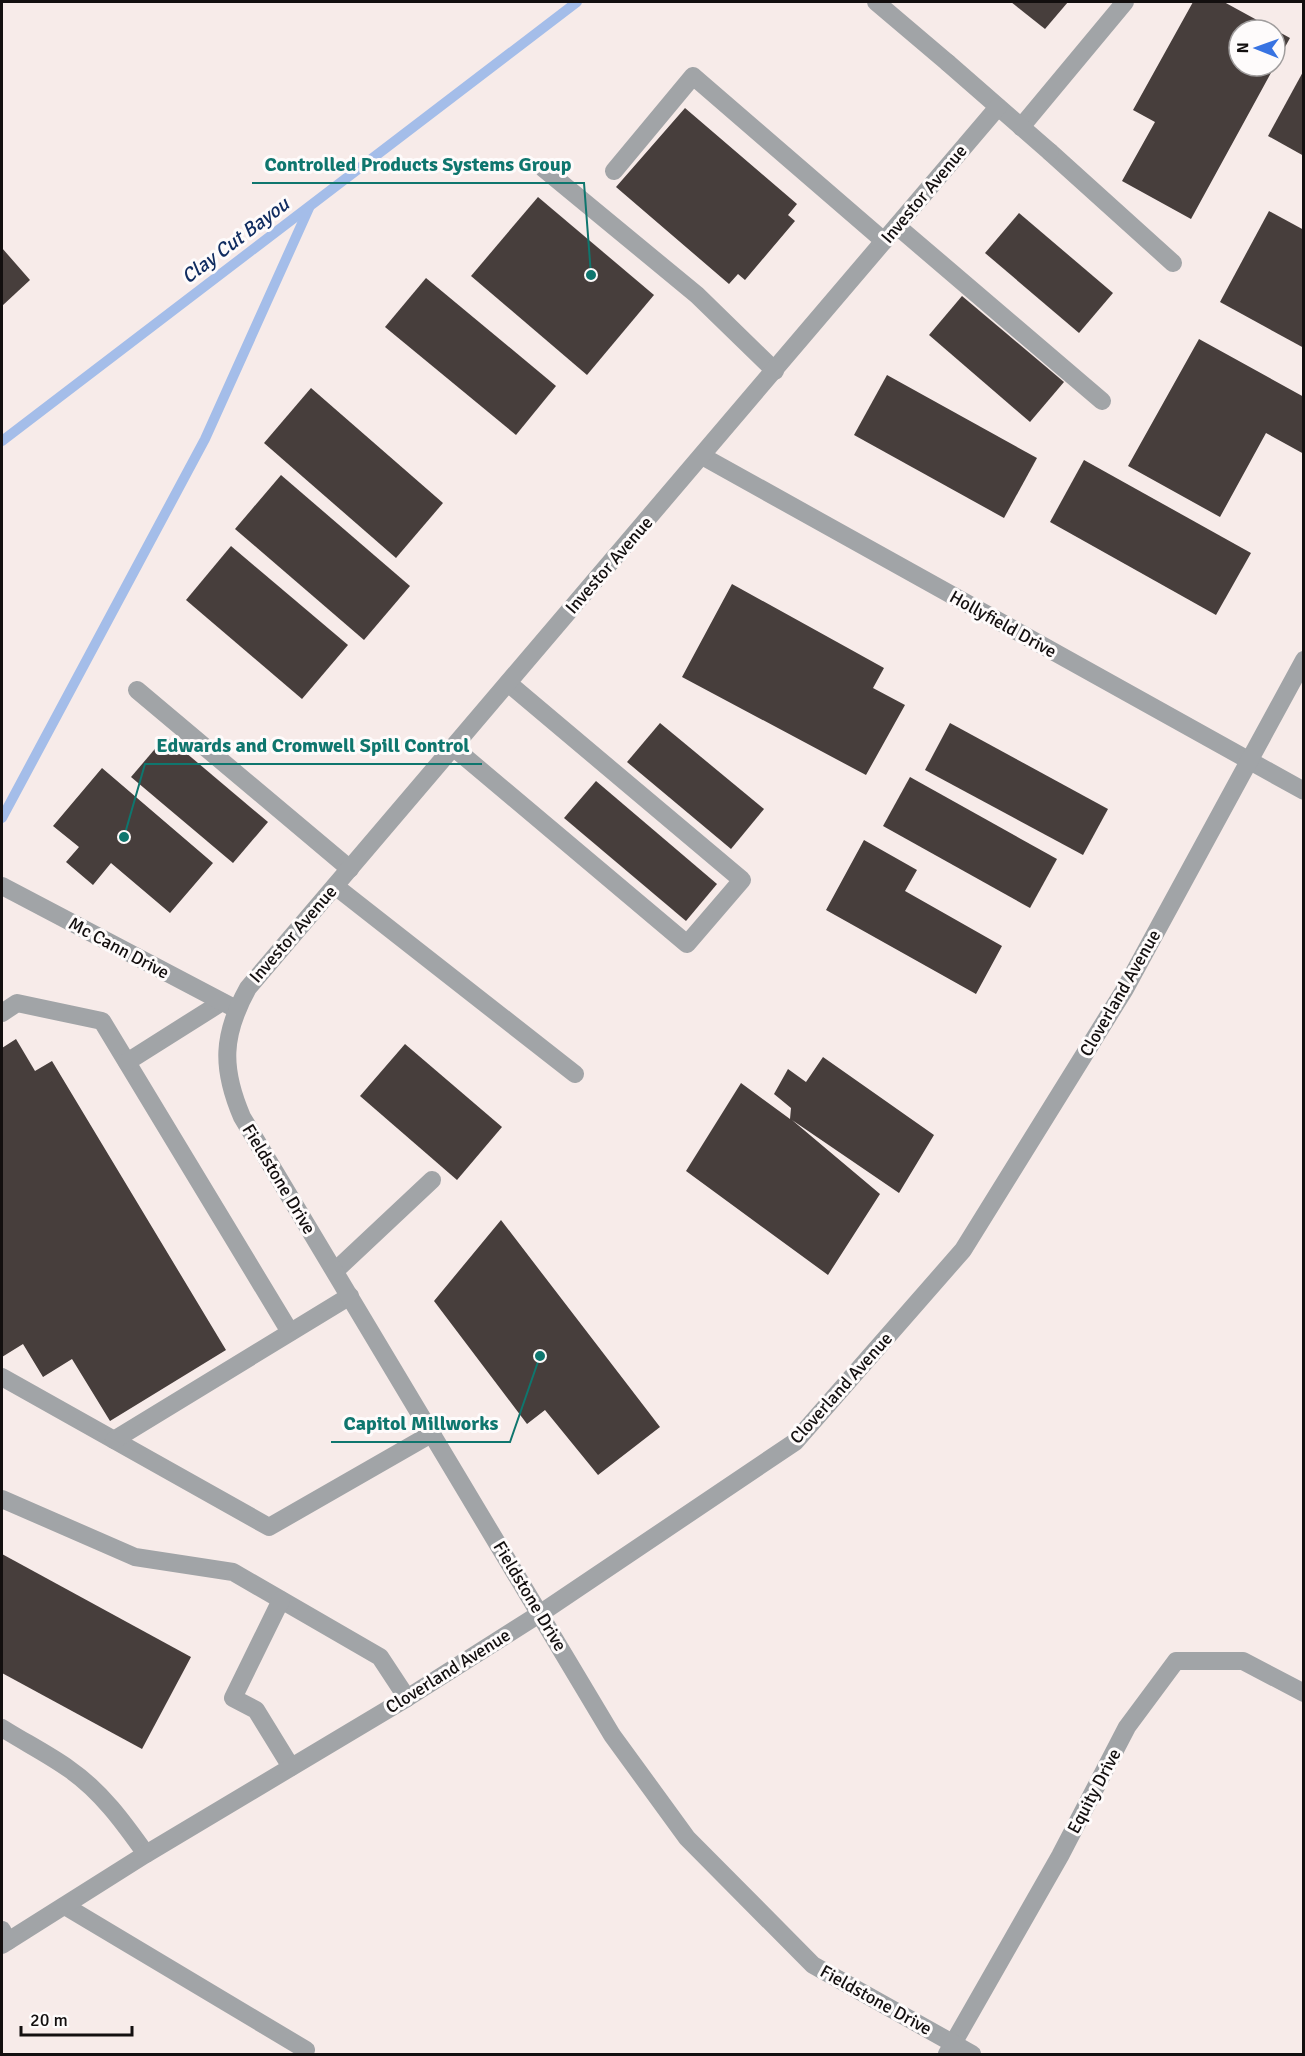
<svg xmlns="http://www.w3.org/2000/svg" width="1305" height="2056" font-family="Signika,sans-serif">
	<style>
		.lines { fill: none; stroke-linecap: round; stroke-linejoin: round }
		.stream { stroke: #a4bde9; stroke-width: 10 }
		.building { fill: #473e3c; fill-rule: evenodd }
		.service { stroke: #a1a4a7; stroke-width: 18 }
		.minor { stroke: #a1a4a7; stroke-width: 18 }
		.labels { text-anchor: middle; stroke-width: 6; stroke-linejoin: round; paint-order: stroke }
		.street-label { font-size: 18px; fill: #130f0f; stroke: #fefbfb }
		.water-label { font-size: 20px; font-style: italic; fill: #102c60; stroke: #fefbfb }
		.leader { fill: none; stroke: #0f766e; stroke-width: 2 }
		.callout-dot { fill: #0f766e; stroke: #fefbfb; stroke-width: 2 }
		.callout-label { font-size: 20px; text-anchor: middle; font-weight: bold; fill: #0f766e; stroke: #fefbfb; stroke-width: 6; stroke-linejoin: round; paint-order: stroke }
	</style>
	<rect width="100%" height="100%" fill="#f7ebe9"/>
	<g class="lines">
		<g class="stream">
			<path d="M2 441 577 2"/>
			<path d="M2 818 205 439 309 208"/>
		</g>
	</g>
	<g class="building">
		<path d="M1011 2H1068L1045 29Z"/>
		<path d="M1193 2H1224L1290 38 1191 219 1122 181 1155 122 1133 110ZM1239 30H1275V66H1239Z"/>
		<path d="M1304 70V156L1268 136Z"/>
		<path d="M685 108 797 204 788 215 795 221 745 280 738 274 729 284 616 187Z"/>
		<path d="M538 197 654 295 587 375 471 276Z"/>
		<path d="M1269 211 1304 230V348L1220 302Z"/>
		<path d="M1019 213 1113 293 1079 333 985 253Z"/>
		<path d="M2 248 30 280 2 306Z"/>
		<path d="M426 278 556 386 516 435 385 327Z"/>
		<path d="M962 296 1064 382 1030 422 929 335Z"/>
		<path d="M1199 339 1304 397V454L1266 433 1220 517 1128 466Z"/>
		<path d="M887 375 1037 458 1004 518 854 435Z"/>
		<path d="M311 388 443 503 396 558 264 443Z"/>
		<path d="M1084 460 1251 553 1216 615 1050 522Z"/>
		<path d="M281 475 410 586 364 640 235 529Z"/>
		<path d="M231 546 348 645 302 699 186 600Z"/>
		<path d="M732 584 884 668 873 688 905 705 866 775 682 677Z"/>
		<path d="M660 723 764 809 731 849 627 762Z"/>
		<path d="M950 723 1108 809 1083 855 925 770Z"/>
		<path d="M166 736 268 822 233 863 131 777Z"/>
		<path d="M102 768 213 863 170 913 111 863 93 885 66 862 79 847 53 826Z"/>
		<path d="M910 777 1057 859 1030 908 883 826Z"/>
		<path d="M596 781 717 884 686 921 564 818Z"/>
		<path d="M864 840 917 870 905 891 1002 946 976 994 826 910Z"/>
		<path d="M16 1039 35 1071 52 1061 226 1350 110 1421 72 1359 43 1377 23 1344 2 1357V1048Z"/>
		<path d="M405 1044 502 1127 457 1180 360 1096Z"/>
		<path d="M823 1057 934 1135 899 1193 792 1120 880 1194 828 1275 686 1171 741 1083 790 1119 791 1108 774 1094 788 1069 806 1082Z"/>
		<path d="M501 1220 660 1427 598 1475 545 1410 527 1424 434 1301Z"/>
		<path d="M2 1554 191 1657 142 1749 2 1673Z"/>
	</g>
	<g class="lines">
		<g class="service">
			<path d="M876 2 948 63"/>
			<path d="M1021 127 1125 2"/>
			<path d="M1050 152 1173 263"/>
			<path d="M543 168 697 295 775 371"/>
			<path d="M614 171 693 76 884 241"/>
			<path d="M897 226 1102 401"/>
			<path d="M137 690 350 869"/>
			<path d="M453 747 687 944 742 880 508 683"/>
			<path d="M335 886 575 1074"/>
			<path d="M2 1013 17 1003 102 1021 290 1332"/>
			<path d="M127 1062 222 1002"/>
			<path d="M335 1271 432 1180"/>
			<path d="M2 1377 269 1527 433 1433"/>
			<path d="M114 1440 350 1296"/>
			<path d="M2 1499 135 1557 233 1572 380 1657 407 1698"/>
			<path d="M281 1600 233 1698 256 1710 291 1767"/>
			<path d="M2 1728C24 1742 48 1754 69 1769 101 1791 124 1823 146 1854"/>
			<path d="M65 1906 306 2050"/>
			<path d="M2 1930 8 1941"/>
		</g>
		<g class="minor">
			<path d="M948 63 1050 152"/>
			<path d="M702 456 1304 791"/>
			<path d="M2 886 236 1009"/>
			<path d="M2 1945 146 1854 407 1698 541 1613 795 1442 963 1250 1125 989 1304 660"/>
			<path d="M947 2054 1060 1856 1127 1727 1176 1661H1243L1304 1693"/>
			<path d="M972 2054 813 1965 687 1838 612 1735 242 1117C221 1068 222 1035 248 988L998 107"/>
		</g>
	</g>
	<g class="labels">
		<g class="street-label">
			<text transform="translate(924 194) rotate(-50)" y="6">Investor Avenue</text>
			<text transform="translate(609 565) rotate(-49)" y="6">Investor Avenue</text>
			<text transform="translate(1003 624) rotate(29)" y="6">Hollyfield Drive</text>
			<text transform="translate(293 934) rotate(-49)" y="6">Investor Avenue</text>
			<text transform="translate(119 948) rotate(28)" y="6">Mc Cann Drive</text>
			<text transform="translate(1120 993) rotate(-60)" y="6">Cloverland Avenue</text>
			<text transform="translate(279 1179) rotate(59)" y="6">Fieldstone Drive</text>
			<text transform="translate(841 1388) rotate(-48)" y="6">Cloverland Avenue</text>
			<text transform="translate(530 1596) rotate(59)" y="6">Fieldstone Drive</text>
			<text transform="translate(448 1671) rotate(-32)" y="6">Cloverland Avenue</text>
			<text transform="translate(1094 1791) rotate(-62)" y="6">Equity Drive</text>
			<text transform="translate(876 2000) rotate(29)" y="6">Fieldstone Drive</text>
		</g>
		<g class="water-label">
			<text transform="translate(235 240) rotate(-37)" y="7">Clay Cut Bayou</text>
		</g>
	</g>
	<path class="leader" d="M591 275L584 183H252M124 837L145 764H482M540 1356L510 1442H331"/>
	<g class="callout-dot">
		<circle cx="591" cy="275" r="6"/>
		<circle cx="124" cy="837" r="6"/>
		<circle cx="540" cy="1356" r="6"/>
	</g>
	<g class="callout-label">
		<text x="418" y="171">Controlled Products Systems Group</text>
		<text x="313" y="752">Edwards and Cromwell Spill Control</text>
		<text x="421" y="1430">Capitol Millworks</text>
	</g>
	<rect width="1305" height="2056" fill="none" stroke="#130f0f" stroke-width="6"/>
	<g transform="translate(1257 48) rotate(271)"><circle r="28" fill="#fefbfb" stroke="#a09d9d" stroke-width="1.5"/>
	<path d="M0-4.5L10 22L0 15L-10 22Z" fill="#3873e2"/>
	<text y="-9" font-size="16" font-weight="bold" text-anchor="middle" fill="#130f0f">N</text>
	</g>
	<path d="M21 2026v9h111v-9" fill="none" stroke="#130f0f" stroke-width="3"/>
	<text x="30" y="2026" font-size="18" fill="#130f0f" stroke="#fefbfb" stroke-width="4.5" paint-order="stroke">20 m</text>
</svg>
